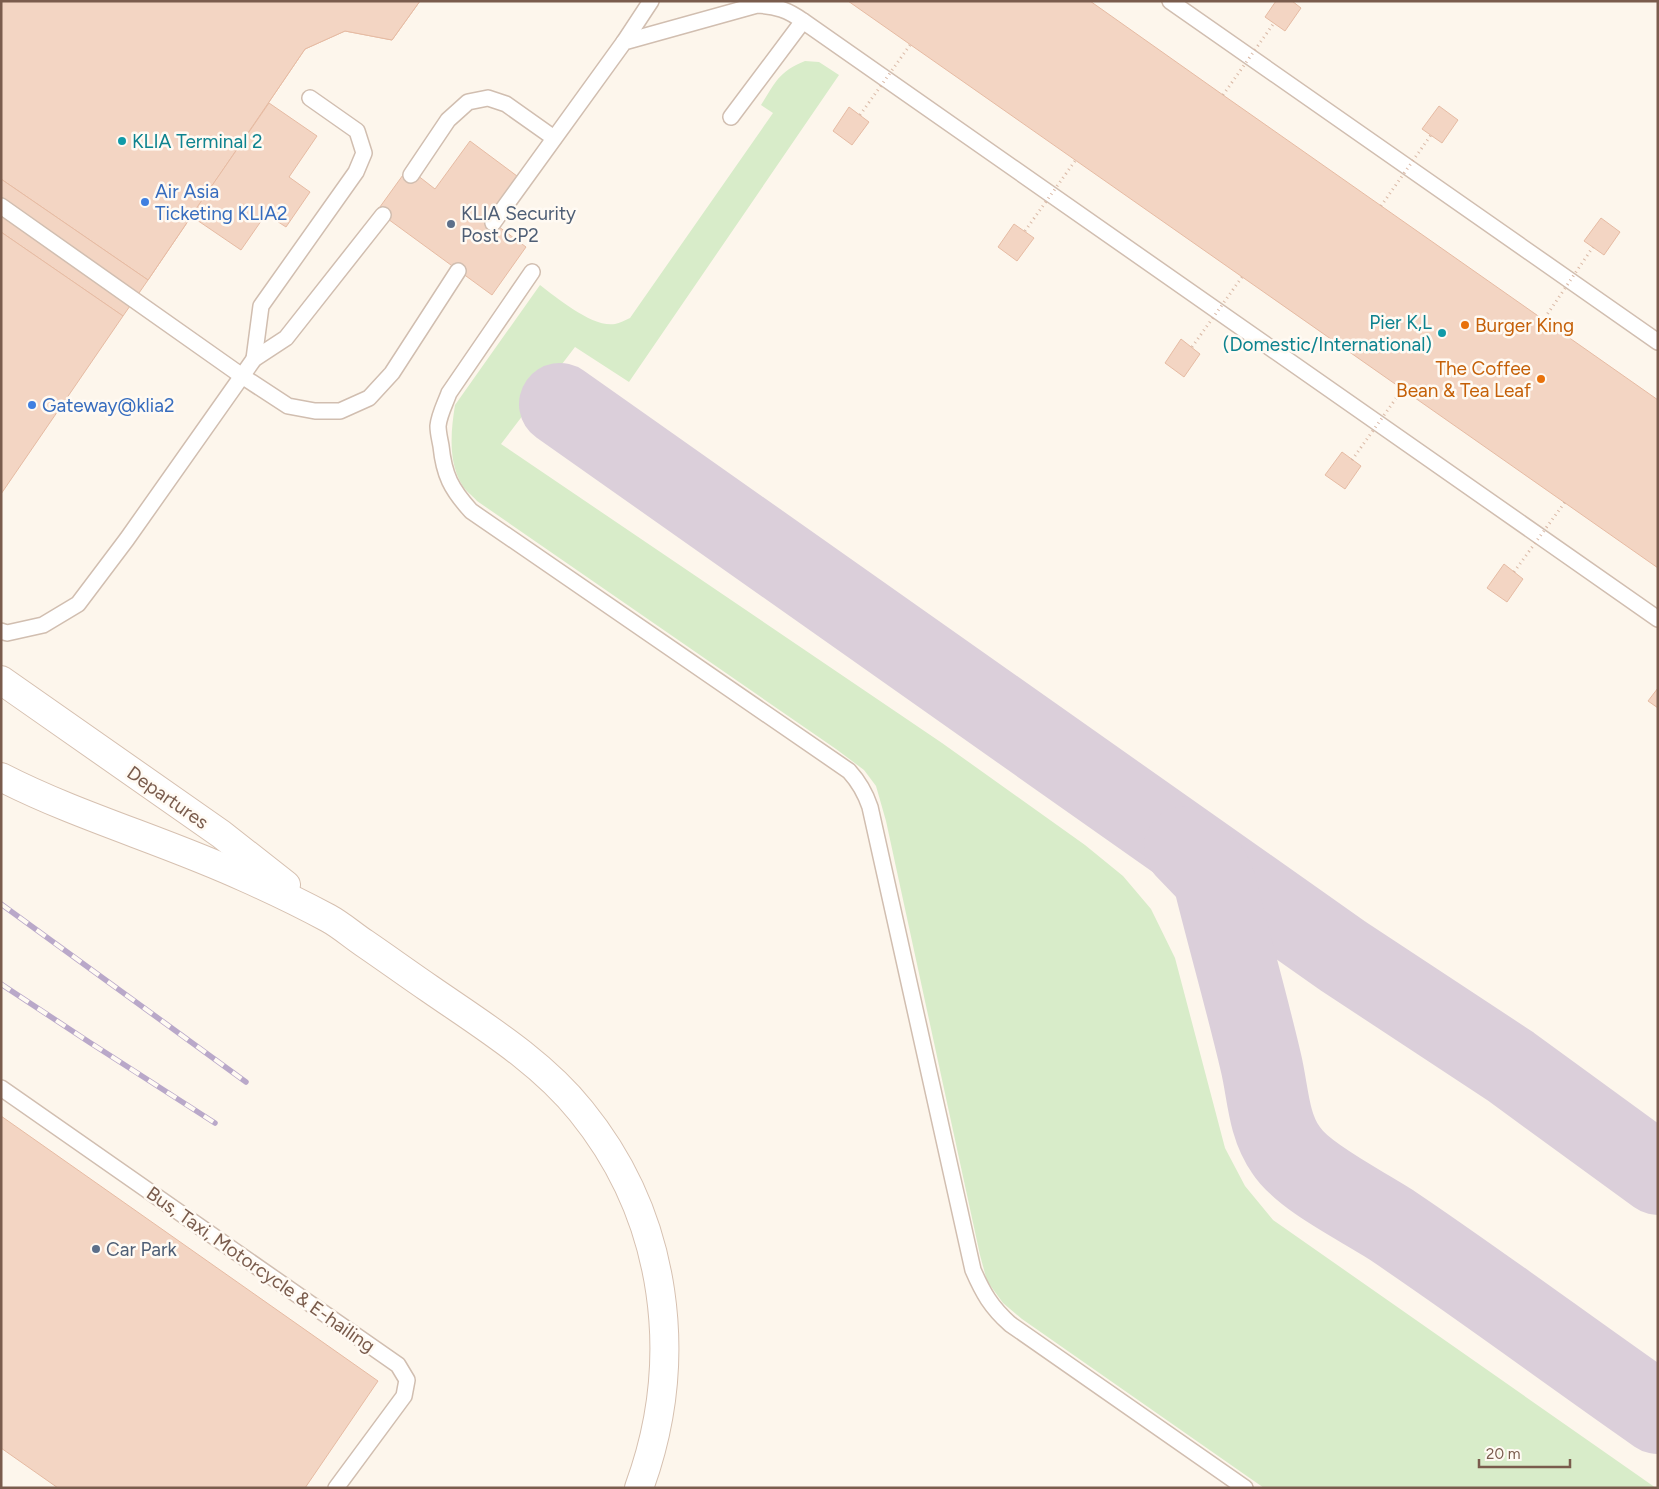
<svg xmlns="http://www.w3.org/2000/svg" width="1659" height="1489" font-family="Figtree,sans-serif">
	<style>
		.green { fill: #d8ecc9 }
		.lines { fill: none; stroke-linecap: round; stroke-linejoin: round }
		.taxiway { stroke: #dbcfda; stroke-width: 82 }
		.building { fill: #f3d5c3; stroke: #e6bba3 }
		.lane-casing { stroke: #d1beb0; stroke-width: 18 }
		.secondary-casing { stroke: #d6c0b0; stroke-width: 30 }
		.lane { stroke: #fff; stroke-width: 15 }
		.secondary { stroke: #fff; stroke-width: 28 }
		.rail-casing { stroke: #b9a8c9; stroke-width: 5.5 }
		.rail { stroke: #fffaf3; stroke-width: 4; stroke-dasharray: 11; stroke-linecap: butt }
		.path-bridge { stroke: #d9b8a5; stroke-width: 3; stroke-dasharray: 1 4; stroke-linecap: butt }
		.culture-dot { fill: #0f9aa8; stroke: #fffaf3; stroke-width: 2 }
		.shop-dot { fill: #3f7fe0; stroke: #fffaf3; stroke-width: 2 }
		.service-dot { fill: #5c6f8a; stroke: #fffaf3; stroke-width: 2 }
		.food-dot { fill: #e8710a; stroke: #fffaf3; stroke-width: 2 }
		.labels { text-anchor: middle; stroke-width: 5; stroke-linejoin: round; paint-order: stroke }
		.culture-label { font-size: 19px; fill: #0d838f; stroke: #fffaf3; text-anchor: start }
		.shop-label { font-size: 19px; fill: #366cbe; stroke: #fffaf3; text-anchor: start }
		.service-label { font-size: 19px; fill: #4e5e75; stroke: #fffaf3; text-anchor: start }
		.food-label { font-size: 19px; fill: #c56008; stroke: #fffaf3; text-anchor: start }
		.street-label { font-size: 19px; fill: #7a5c4d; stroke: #fffaf3 }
	</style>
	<rect width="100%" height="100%" fill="#fdf6ec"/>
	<path class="green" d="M805 61 819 62 839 75 629 382 575 347 501 444 942 743 1085 845 1123 876 1151 909 1175 958 1225 1148 1245 1186 1273 1220 1656 1488H1264L1022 1319 1003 1303 987 1281 980 1255 886 821 876 786 864 770 836 749 477 501C472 495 464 490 461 483 448 460 451 430 455 405L540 285C557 298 593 328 615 324 620 323 625 320 630 318L773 113 761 105C776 82 778 72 805 61Z"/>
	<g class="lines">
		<g class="taxiway">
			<path d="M560 404 1343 956 1510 1066 1658 1174"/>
			<path d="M1185 847 1210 873 1215 884C1230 944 1247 1003 1261 1063 1268 1092 1268 1125 1286 1150 1304 1178 1363 1206 1393 1226 1482 1286 1569 1351 1658 1413"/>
		</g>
	</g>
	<g class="building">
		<path d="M1 1H420L392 40 345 31 305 49 148 280 1 179Z"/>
		<path d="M1 1H420L392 40 345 31 305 49 148 280 1 179Z"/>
		<path d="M848 1H1090L1223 95 1658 400V568Z"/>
		<path d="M1276 1H1292L1301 8 1285 31 1265 17Z"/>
		<path d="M269 103 317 136 289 177 310 192 286 227 266 214 241 250 191 216Z"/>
		<path d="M1439 106 1458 120 1442 143 1422 129Z"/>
		<path d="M849 107 869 122 852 145 833 131Z"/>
		<path d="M470 141 521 179 491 221 526 247 492 295 377 211 408 168 435 189Z"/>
		<path d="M1 179 148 280 123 316 1 232Z"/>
		<path d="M1601 218 1620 232 1604 255 1584 241Z"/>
		<path d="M1014 224 1034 238 1017 261 998 247Z"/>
		<path d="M1 232 123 316 1 494Z"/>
		<path d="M1181 339 1200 354 1184 377 1165 363Z"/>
		<path d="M1342 452 1361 466 1345 489 1325 475Z"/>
		<path d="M1504 564 1523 579 1507 602 1487 588Z"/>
		<path d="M1658 688V708L1648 701Z"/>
		<path d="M1 1116 378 1381 305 1488H58L1 1448Z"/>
	</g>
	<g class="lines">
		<g class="lane-casing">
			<g id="lane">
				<path d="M1170 1 1658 342"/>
				<path d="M803 21 1658 619"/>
				<path d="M624 42 651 1"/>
				<path d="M411 175 448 120 468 102 488 98 506 104 554 138"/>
				<path d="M1 206 242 376 288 406 315 411H340L369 398 392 373 458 271"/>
				<path d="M493 223 624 42 757 5C776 6 788 10 803 21L731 117"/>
				<path d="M532 272 449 393C445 404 439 415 438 426 438 433 440 440 441 446 444 475 451 489 471 511L849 771C859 782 865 792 870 807L973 1270C983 1293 991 1307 1010 1324L1245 1488"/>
				<path d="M254 359 261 306 356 172 364 153 357 131 310 98"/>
				<path d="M1 631 7 633 43 625 78 604 127 539 254 359 286 338 383 215"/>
				<path d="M1 1088 398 1365 407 1380 404 1396 336 1488"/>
			</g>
		</g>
		<g class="secondary-casing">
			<g id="secondary">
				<path d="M1 680 221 834 286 885"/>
				<path d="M1 777C79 817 166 841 246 878 273 890 302 904 328 918 341 925 352 935 364 943 386 958 408 974 430 989 482 1025 541 1061 581 1111 668 1218 686 1360 639 1488"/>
			</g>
		</g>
		<use href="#lane" class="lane"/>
		<use href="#secondary" class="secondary"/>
		<g class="rail-casing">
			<g id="rail">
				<path d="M1 904 246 1082"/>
				<path d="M1 984 89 1042 215 1123"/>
			</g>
		</g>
		<use href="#rail" class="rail"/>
		<g class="path-bridge">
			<path d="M1223 95 1274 23"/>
			<path d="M860 115 910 45"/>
			<path d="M1381 206 1431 135"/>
			<path d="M1025 231 1075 161"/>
			<path d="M1542 322 1593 247"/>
			<path d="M1192 347 1242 277"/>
			<path d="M1352 460 1402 390"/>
			<path d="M1514 572 1565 502"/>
		</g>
	</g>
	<g class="culture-dot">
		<circle cx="122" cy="141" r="5"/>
		<circle cx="1442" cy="333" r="5"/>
	</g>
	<g class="shop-dot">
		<circle cx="145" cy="202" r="5"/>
		<circle cx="32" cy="405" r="5"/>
	</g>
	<g class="service-dot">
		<circle cx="451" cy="224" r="5"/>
		<circle cx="96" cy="1249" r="5"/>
	</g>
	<g class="food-dot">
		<circle cx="1465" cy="325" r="5"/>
		<circle cx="1541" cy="379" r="5"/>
	</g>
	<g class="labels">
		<g class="culture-label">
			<text x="132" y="148">KLIA Terminal 2</text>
			<text x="1432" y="329" text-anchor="end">Pier K,L<tspan x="1432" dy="22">(Domestic/International)</tspan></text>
		</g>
		<g class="shop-label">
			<text x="155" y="198">Air Asia<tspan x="155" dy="22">Ticketing KLIA2</tspan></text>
			<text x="42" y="412">Gateway@klia2</text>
		</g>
		<g class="service-label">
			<text x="461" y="220">KLIA Security<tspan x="461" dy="22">Post CP2</tspan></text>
			<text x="106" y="1256">Car Park</text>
		</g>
		<g class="food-label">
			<text x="1475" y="332">Burger King</text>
			<text x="1531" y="375" text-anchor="end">The Coffee<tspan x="1531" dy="22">Bean &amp; Tea Leaf</tspan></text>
		</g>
		<g class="street-label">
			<text transform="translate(168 797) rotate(35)" y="7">Departures</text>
			<text transform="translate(261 1269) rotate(35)" y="7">Bus, Taxi, Motorcycle &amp; E-hailing</text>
		</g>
	</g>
	<rect width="1659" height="1489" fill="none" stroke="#7a5c4d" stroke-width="5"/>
	<path d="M1479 1459v8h91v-8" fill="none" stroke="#7a5c4d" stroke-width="2.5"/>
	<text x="1486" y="1459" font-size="15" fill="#7a5c4d" stroke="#fffaf3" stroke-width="4" paint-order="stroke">20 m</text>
</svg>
